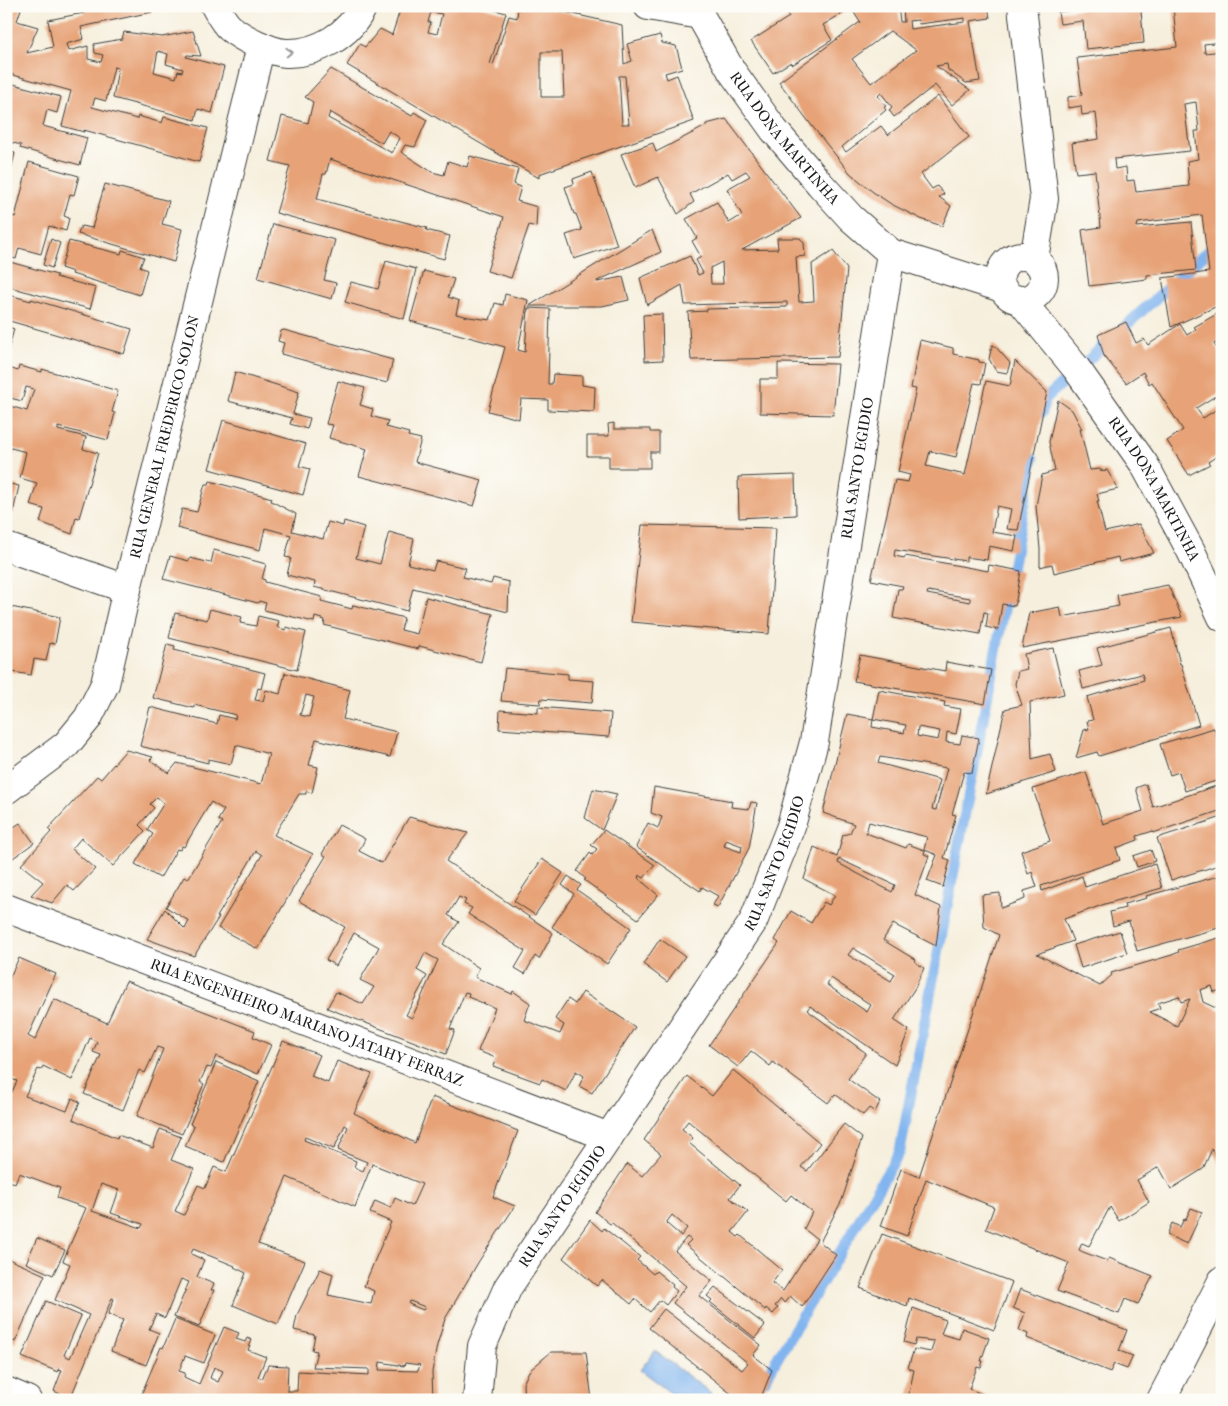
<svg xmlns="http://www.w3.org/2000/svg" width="1228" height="1406" font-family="'IM FELL French Canon',serif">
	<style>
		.water { fill: #82b5ef; stroke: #4f6886 }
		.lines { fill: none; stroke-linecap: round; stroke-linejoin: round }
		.stream { stroke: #82b5ef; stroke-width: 11 }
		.building { fill: #e7a377; fill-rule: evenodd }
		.minor-casing { stroke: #3d3c39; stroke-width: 30 }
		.minor { stroke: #fff; stroke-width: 28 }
		.oneway { stroke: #999 }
		.labels { text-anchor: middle; stroke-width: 4.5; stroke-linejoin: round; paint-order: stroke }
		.street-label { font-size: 15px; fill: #1c1c1c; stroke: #fdfcf7 }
	</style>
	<rect width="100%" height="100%" fill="#fdfcf7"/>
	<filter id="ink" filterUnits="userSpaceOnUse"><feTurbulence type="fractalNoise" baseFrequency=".02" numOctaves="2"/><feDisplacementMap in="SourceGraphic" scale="10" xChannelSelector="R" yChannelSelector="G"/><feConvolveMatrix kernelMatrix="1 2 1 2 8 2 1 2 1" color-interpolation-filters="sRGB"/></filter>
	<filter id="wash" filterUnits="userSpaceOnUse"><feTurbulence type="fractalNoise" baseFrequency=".0096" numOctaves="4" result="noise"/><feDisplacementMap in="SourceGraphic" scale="20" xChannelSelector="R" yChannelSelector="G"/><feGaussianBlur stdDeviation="1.12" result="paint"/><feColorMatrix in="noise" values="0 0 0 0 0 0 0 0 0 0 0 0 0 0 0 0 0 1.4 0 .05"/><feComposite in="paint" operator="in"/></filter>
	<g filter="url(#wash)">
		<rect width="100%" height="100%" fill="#f6efdd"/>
		<path class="water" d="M655 1351 711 1393 706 1400H680L640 1370Z"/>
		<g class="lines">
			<g class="stream">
				<path d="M1042 412 1044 400 1218 242"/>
				<path d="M764 1381 900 1151 1033 459"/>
			</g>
		</g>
		<g id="blocks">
			<g class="building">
				<path d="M6 6H22L17 21 38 27 27 53 53 47 48 20 84 13 83 6H150L152 12 81 27 84 39 66 44 68 51 88 46V59L101 62 103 55 95 53 94 44 122 39 124 32 162 37 193 31 201 56 187 55 186 57 224 67 212 113 198 109 195 120 113 98 118 68 114 67 106 101 95 98 92 107 137 119 138 116 162 123 164 117 208 128 199 162 84 130V132L62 126 71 91 6 73ZM158 51 168 54 166 64 183 69 182 72 178 71 176 78 154 72Z"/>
				<path d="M410 6H481L506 13 490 64 493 65 509 16 517 18 518 6H538L622 25 624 64 632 61 627 44 660 35 662 43 676 46 682 68 665 73 667 79 677 75 694 121 539 174V178L347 65 360 44 365 47 380 29 392 35 401 7 409 10ZM431 12 442 14 437 34 428 32 431 22H428ZM541 52H562L564 97H541ZM619 76H625L629 124H622Z"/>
				<path d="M783 6H898L900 22H904L903 6H988L990 18 970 21 980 81 966 83 948 70 947 64 936 66 970 90 952 105 935 85 894 117 889 110 892 107 881 93 878 96 886 106 884 107 886 110 842 147 846 152 881 126 888 135 938 96 969 137 921 174 932 189 937 186 944 194 939 197 951 206 942 226 921 219 891 204 873 192 850 173 812 126 779 82 860 22 851 8 823 25 832 40 792 65 791 62 773 73 751 41 789 17ZM965 18V22L910 29 909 21 918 20 919 24ZM890 31 916 50 871 83 852 59Z"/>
				<path d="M1081 6H1161L1162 9 1141 11 1144 43 1086 49 1083 21 1060 24 1058 12 1081 9Z"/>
				<path d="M1173 6H1222V42L1204 44 1205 53 1222 51V304L1171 327 1162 278 1209 272 1202 215 1138 223 1137 227 1191 222 1196 270 1147 275V279L1089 286 1082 230 1101 227 1095 171 1076 173 1072 143 1099 139 1096 113 1082 115 1081 106 1068 108V97L1082 95 1077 58 1177 47ZM1196 102 1199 131H1195L1198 159 1187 161 1189 186 1136 192 1134 180 1127 181 1126 167 1115 169 1114 159 1190 151 1184 104Z"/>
				<path d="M331 69 412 116 414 112 427 120 415 147 405 145 401 152 432 172 444 175 448 161 467 167 470 156 518 169 514 184 521 187 517 201 537 207 536 227 529 225 511 278 487 271 504 217 330 159 326 174H323L317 199 427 228 426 230 450 236 444 259 276 213 290 166 270 161 282 116 308 123 313 102 305 97ZM330 112 382 143 389 131 400 138 392 153 328 118Z"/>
				<path d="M6 82 61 97 57 113 47 110 43 126 87 138 80 165 20 148 21 145 6 141Z"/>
				<path d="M726 119 801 218 742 250 778 249 777 238H800L804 243 805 256 796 257 799 302 814 301 812 264 833 251 847 269 838 357 691 360 688 312 707 311V309L787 307V302L685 305 682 285 647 305 640 278 690 256 698 275 703 273 696 260 701 257 692 241 697 238 686 219 717 202 729 223 742 215 727 189 750 176 746 171 732 179 728 173 690 194 694 202 678 214 658 177 635 188 621 154 653 143 656 152 706 126V124ZM722 262 723 284H711L710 268Z"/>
				<path d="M6 151 15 153 7 188H6Z"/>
				<path d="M29 162 79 176 74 195 70 194 64 216 69 218 66 231 49 226 41 254 19 248 16 259 6 256V214L15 217Z"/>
				<path d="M592 172 617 245 574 259 566 235 582 230 576 214H574L565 187 574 184 573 179Z"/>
				<path d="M105 184 169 201 162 224 182 229 174 262 78 234 81 226 92 228Z"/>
				<path d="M273 224 335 240 324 280 336 283 332 299 258 278Z"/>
				<path d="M652 230 661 252 597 281V282L623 277 629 300 602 306H529Z"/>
				<path d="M51 239 60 243 52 268 43 265Z"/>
				<path d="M69 241 121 254 122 250 144 257 140 267 147 270 140 295 72 274 73 272 61 268Z"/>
				<path d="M6 261 57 275 56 277 96 288 90 309 6 286Z"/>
				<path d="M386 261 416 269 404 319 345 302 351 282 378 289Z"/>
				<path d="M424 271 454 279 448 297 459 301 456 314 469 317 490 320 495 303 503 305 505 294 528 300 518 350 525 352 528 308 550 309 548 384H552L553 374 582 376V385L595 387 594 412 548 410V400L521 399 519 419 488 411 505 347 410 321Z"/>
				<path d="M6 294 31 301V299L132 329 124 354 6 320Z"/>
				<path d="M1222 311V340L1214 344 1222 356V392L1196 408 1203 418 1222 406V453L1208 462 1210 464 1189 475 1167 441 1183 430 1152 382 1149 384 1143 372 1126 383 1104 356 1098 335 1126 322 1136 343 1144 339 1148 345 1180 324 1187 335 1196 329 1194 327Z"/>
				<path d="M662 314 663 360 645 361 643 315Z"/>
				<path d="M6 326 14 329 7 355H6Z"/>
				<path d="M284 330 393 360 387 383 281 354 284 343 278 341 281 331Z"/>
				<path d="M920 340 953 348V354L979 360V362L985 363 981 384 974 383 956 457 930 451 926 466 965 475 986 381 1010 386 1015 361 1047 392 1018 530 1007 529 1011 509 997 506 992 532 1017 536 1014 551 989 546 987 560 966 557V561L895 550 894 556 905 558V556L988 571 989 565 1021 571 1015 606 1002 604 998 630 986 627 988 613 984 612 980 634 893 618 898 589H902L903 586 871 580 895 480 908 482 910 475 898 472 916 389 911 388ZM928 591 970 598V602L927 594Z"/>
				<path d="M992 345 995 346 1010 363 1007 373 996 371 989 359Z"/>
				<path d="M778 363 838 364 833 415 760 413V379H778Z"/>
				<path d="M19 366 42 372V369L118 391 112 412 115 413 108 440 58 427V430L86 437 83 449 98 453 79 518 76 517 72 534 40 522 44 509 30 505 37 483 20 478 26 452 11 448 6 463V405L27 411 34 389 26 387 22 401 6 397V367L18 371Z"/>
				<path d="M235 372 299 392 293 414 310 418 307 429 290 424 292 418 228 401Z"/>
				<path d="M338 381 365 388 360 405 373 409 371 416 388 421 386 427 409 433 408 436 421 439 415 462 482 480 474 506 359 476 367 449 329 438 333 425 326 424Z"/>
				<path d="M1058 400 1072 410 1082 429H1080L1090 470 1100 469 1101 471 1107 470 1118 489 1097 494 1099 501H1097L1105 532 1139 524 1154 553 1119 562 1118 557 1054 573 1052 564 1040 567V549L1036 506 1042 475 1055 471 1049 442Z"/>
				<path d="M223 420 306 444 299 466 310 469 303 495 209 469Z"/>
				<path d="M614 423V429H650V432H659V452H650V468H609V456H587V436H609L608 424Z"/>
				<path d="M795 475 796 515 739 518 738 477Z"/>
				<path d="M210 481 272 498 271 501 296 514 292 531 323 539 328 522 343 526 344 521 364 527 356 558 380 564 389 532 414 539 408 564 433 570 436 561 466 568 463 577 491 584 493 578 509 582 508 612 413 588 407 611 314 587 315 582 287 575 291 558 285 557 291 535 265 528 260 550 177 528 182 509 197 512 205 484H209Z"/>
				<path d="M6 483 19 486 13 513 6 511Z"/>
				<path d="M642 525 776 528 769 634 631 622Z"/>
				<path d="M214 550 266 564 262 579 265 580V582L322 597 321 601 352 609 353 605 404 618 401 630 417 634 426 597 493 614 481 662 419 646 418 649 324 625 325 620 315 617 314 622 264 610 266 603 259 601 258 603 163 579 170 556 189 561 190 558 211 563Z"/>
				<path d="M1168 585 1182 617 1022 648 1029 613 1060 607 1062 617 1119 606 1117 595Z"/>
				<path d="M6 606 60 617 55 644 50 643 46 661 34 659 31 675 6 671Z"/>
				<path d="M210 609 242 617 240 623 256 626 258 616 279 621 277 627 286 630V627L306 632 297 670 169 638 175 613 207 620Z"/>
				<path d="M1171 628 1180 664H1181L1199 725 1099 756 1097 752 1076 758 1084 730 1089 729 1087 721 1093 720 1087 697 1144 680 1142 674 1083 689 1079 671 1102 665 1097 648Z"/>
				<path d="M167 644 175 646 174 650 265 673 261 689 258 688 255 700 263 701 266 690 280 694 285 673 350 690 343 719 397 732 390 757 316 739 309 765 318 767 312 793 306 791V794H299L274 835 313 854 258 949 218 928 262 855 256 851 217 917H219L194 956 147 939 165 909 185 929 189 921 166 907 184 877 188 879 222 822 218 820 224 810 211 802 184 847 182 846 180 850 177 849 160 878 135 864 153 834 147 830 164 803 157 797 150 804 154 808 139 825 145 831 113 866 81 838 72 849 95 869 74 891 67 885 52 903 31 895 43 882 21 865 51 832 48 829 72 803 97 776 101 779 126 750 153 757 150 760 169 773 177 763 261 784 269 754 236 745 231 764 208 759V763L140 746 150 707 217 724 219 715 235 719 236 715 194 705V708L153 698ZM306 695 314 697 309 717 300 715Z"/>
				<path d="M1053 648 1064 694 1030 702 1032 759 1050 754 1056 772 986 794 1005 709 1022 705 1015 684 1018 671 1027 669 1024 654Z"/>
				<path d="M860 655 945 671 946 662 991 670 985 704 854 681Z"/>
				<path d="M505 668 568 674V679L594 681 592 703 541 699 540 704 501 701Z"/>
				<path d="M879 690 945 702 944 706 961 709 956 734 947 732 946 742 960 744 962 735 979 738 972 773 964 772 952 814 956 815 944 858 950 860 943 887 927 881 937 855 925 850 924 854 929 856 915 895 941 907 936 946 893 924 883 940 916 960 915 962 924 968 915 988 894 1020 909 1030 895 1065 810 1006 807 1010 866 1053 848 1079 880 1102 875 1112 869 1108 863 1115 835 1094 828 1103 773 1062 770 1066 751 1051 738 1067 709 1045 779 943 775 940 791 911 811 923 824 902 829 905 835 895 804 879 814 847 837 857 843 835 850 833 854 824 823 813 847 714 873 719ZM873 719 906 725 904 733 872 727ZM918 727 940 731 938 740 917 736ZM880 757 947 768 936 810 932 809 940 780 878 763ZM869 822 927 837 924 850 908 844 906 848 866 833ZM839 859 895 885 892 892 838 863ZM853 948 895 974 891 981 848 955ZM831 978 871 1005 867 1012 827 985Z"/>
				<path d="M538 707 611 713 609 737 499 729 500 710 538 713Z"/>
				<path d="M1214 728 1222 752V779L1185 791 1179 772 1170 775 1160 744Z"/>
				<path d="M1086 772 1103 824 1143 811 1136 788 1146 784 1153 807 1222 784V810L1153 833V831L1137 836 1138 840 1116 848 1120 860 1041 886 1042 891 1082 876 1085 887 1155 864 1162 888 1105 904 1064 919 1073 941 1037 954 1100 986 1112 975 1111 973 1172 955 1179 952 1178 950 1222 937V990L1214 992 1212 986 1200 990 1203 1002 1222 1011V1043L1219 1047 1222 1049V1169L1212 1149 1203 1169 1171 1189 1159 1167 1137 1180 1149 1202 1119 1221 1110 1207 1089 1246 1082 1243 1079 1250 1083 1252 1107 1261 1109 1258 1153 1276 1138 1304 1125 1299 1119 1314 1057 1291 1069 1263 986 1229 994 1207 926 1179 907 1236 881 1226 901 1169 919 1177 999 935 984 927 982 895 1000 893 1001 908 1025 899 1024 891 1037 887 1032 872 1028 874 1021 851 1050 841 1033 789ZM1179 996 1181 1002 1190 999 1177 1026 1150 1012 1160 1008 1158 1003Z"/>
				<path d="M654 787 732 801 731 807 749 809 751 802 757 803 749 848 718 907 713 905 718 896 702 887 700 891 636 847 648 823 658 828 662 817 651 813ZM726 840 742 846 741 852 724 846Z"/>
				<path d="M593 789 617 794 602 830 585 818Z"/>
				<path d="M409 817 468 833 446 861 553 933 539 959 535 956 525 974 515 968 525 951 468 914 472 908 464 904 466 900 459 897 448 915 459 922 443 944 479 968 475 977 512 994 513 991 530 1003 524 1020 560 1034 564 1025 555 1019 568 999 575 1004 583 992 635 1027 592 1093 579 1086 584 1076 576 1071 566 1091 542 1079 540 1083 493 1066 496 1058 478 1051 495 1008 468 997 469 993 465 992 450 1029 455 1030 446 1054 327 1008 336 992 363 1004 374 987 360 980 379 947 354 933 336 966 326 960 345 927 299 901 326 856 322 854 339 825 365 839 359 851 382 863ZM425 953 438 960 412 1018 406 1015 427 976 417 970Z"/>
				<path d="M1222 817V864L1171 880 1157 838Z"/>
				<path d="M20 823 34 843 6 863V832Z"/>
				<path d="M604 830 655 865 644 878 639 875 638 878 658 895 638 919 584 880 586 879 577 871 590 853 592 855 597 849 591 845Z"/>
				<path d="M1151 850 1155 861 1137 867 1133 856Z"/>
				<path d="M542 859 563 873 535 915 514 901Z"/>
				<path d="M1222 875V927L1137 951 1129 921 1113 926 1110 912 1125 908 1124 904 1147 898 1146 896Z"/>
				<path d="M568 876 581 885 577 890 631 928 607 964 552 927 574 894 562 885Z"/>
				<path d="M1120 931 1127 953 1081 968 1074 945Z"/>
				<path d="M660 939 685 956 667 982 643 964Z"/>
				<path d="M19 958 56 974 28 1036 35 1040 54 999 107 1023 126 981 255 1031 253 1037 271 1045 258 1074 216 1056 211 1068 207 1067 200 1082 204 1084 182 1134 137 1116 163 1049 157 1047 145 1073 139 1070 123 1110 84 1094 101 1055 93 1052 97 1042 90 1038 72 1080 43 1066 41 1070 38 1069 25 1096 67 1111 72 1098 80 1102 73 1119 90 1127 117 1138 118 1135 153 1148 160 1129 181 1137 171 1160 194 1169 175 1211 184 1215 198 1185 205 1188 214 1167 226 1172 283 1041 320 1055 311 1076 328 1083 337 1061 372 1074 354 1113 415 1143 432 1097 518 1131 493 1197 515 1206 479 1261 445 1319 437 1345 432 1372 433 1400H139L161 1347 163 1348 175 1319 215 1335 204 1363 185 1356 179 1371 185 1373 184 1377 199 1384 224 1327 239 1333 236 1339 245 1342 247 1338 252 1340 248 1350 266 1357 258 1377 262 1379 268 1365 288 1366 287 1391H297L298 1371 369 1375V1369L313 1367 317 1351 312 1350 315 1335 294 1330 297 1315 320 1269 333 1274 328 1295 371 1304 374 1291 364 1286 391 1222 370 1213 375 1201 391 1208 395 1198 412 1206 422 1184 372 1164 355 1207 287 1177 258 1244 305 1261 278 1324 233 1305 246 1273 234 1267 235 1266 193 1249 191 1254 204 1260 197 1277 214 1284 211 1290H214L199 1327 174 1317 189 1282 181 1279 165 1318 156 1314 149 1329 159 1333 146 1365 111 1351 123 1320 108 1314 114 1299 112 1298 70 1399 54 1391 62 1370 59 1369 58 1372 22 1357 46 1301 81 1316 64 1355 70 1358 89 1315 55 1300 70 1264 63 1261 86 1208 57 1198 60 1188 19 1173 15 1183 6 1180V1089L12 1092 17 1081 8 1078 6 1082V985ZM345 1125 348 1127 338 1150 367 1162 363 1171 354 1167 356 1161 304 1140 305 1137 334 1149ZM101 1184 119 1190 111 1213 143 1224 141 1228 92 1211ZM410 1301 425 1307 423 1310 409 1304ZM380 1362 404 1366 405 1363 420 1365 418 1371 379 1370ZM214 1367 223 1371 218 1382 210 1378Z"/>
				<path d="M216 1062 259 1081 224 1162 185 1146 194 1126 190 1124Z"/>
				<path d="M733 1070 820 1143 801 1167 807 1171 844 1124 862 1138 842 1200 820 1242 836 1255 802 1307 790 1296 784 1303 781 1299 775 1306 778 1308 773 1314 766 1308 765 1310 686 1245 691 1240 687 1237 675 1251 712 1281 699 1296 761 1345 753 1355 772 1370 760 1400H739L649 1328 664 1309 742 1370 748 1363 673 1303 686 1286 612 1223 610 1224 595 1212 627 1164 642 1176 661 1154 644 1140 687 1076 712 1096ZM688 1121 786 1201 791 1195 812 1212 804 1229 817 1239 783 1291 772 1283 782 1270 740 1235 738 1237 732 1232 748 1212 730 1198 740 1185 689 1143 693 1138 682 1129ZM672 1215 687 1228 681 1236 666 1223Z"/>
				<path d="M1191 1208 1202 1212 1187 1244 1167 1235 1172 1223 1180 1227 1184 1219 1185 1221Z"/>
				<path d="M590 1220 602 1231 604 1228 640 1257 637 1260 653 1274 656 1271 673 1285 672 1287 677 1291 666 1305 660 1300 650 1312 635 1299 631 1304 602 1280 597 1286 563 1258Z"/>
				<path d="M882 1234 1012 1282 994 1330 909 1298 907 1306 860 1288Z"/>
				<path d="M37 1238 65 1250 53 1275 26 1263Z"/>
				<path d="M6 1258 45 1275 15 1342 6 1338Z"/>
				<path d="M715 1287 765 1325 755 1338 710 1302 712 1300 707 1296Z"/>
				<path d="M1020 1289 1127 1330 1119 1351 1133 1356 1127 1369 1114 1364 1110 1372 1027 1338 1028 1334 1019 1330 1025 1313 1013 1308Z"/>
				<path d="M913 1308 946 1320 941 1334 959 1339 962 1328 989 1338 981 1361H983L981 1368 977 1367 969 1389 998 1400H912L908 1398 914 1370 908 1368 914 1349 931 1352 934 1341 916 1339 914 1345 904 1342Z"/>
				<path d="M551 1352H586L592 1400H524L523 1384 529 1371Z"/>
			</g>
		</g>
	</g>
	<g filter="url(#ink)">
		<use href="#blocks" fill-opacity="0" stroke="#3d3c39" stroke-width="1"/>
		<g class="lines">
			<g class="minor-casing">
				<g id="minor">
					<path d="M215 6C219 13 224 23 230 28 242 38 270 52 286 53 317 54 350 35 363 6"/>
					<path d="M648 6 700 15"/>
					<path id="s1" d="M698 6 700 15 731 70 774 130 820 184 851 218 891 253 1002 288"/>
					<path d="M1022 6 1044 199 1034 259"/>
					<circle cx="1022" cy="278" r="22"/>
					<path id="s2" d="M1021 301 1076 368 1144 464 1191 551 1222 617"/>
					<path d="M6 547 127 589"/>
					<path id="s3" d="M6 790 66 745 88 718 105 684 127 589 261 46"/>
					<path id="s4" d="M6 908 609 1137"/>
					<path d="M6 1391 27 1400"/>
					<path id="s5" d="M477 1400 482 1346 508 1287 753 922 791 826 814 742 891 253"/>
					<path d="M1161 1400 1222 1281"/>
				</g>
			</g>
			<use href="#minor" class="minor"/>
		</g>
		<defs><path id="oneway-chevron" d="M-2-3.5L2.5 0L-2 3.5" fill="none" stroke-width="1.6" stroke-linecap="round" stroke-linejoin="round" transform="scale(1.25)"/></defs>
		<use class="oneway" href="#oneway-chevron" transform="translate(289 52) rotate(-2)"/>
	</g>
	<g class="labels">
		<g class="street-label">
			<text dy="5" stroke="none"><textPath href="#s1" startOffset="159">RUA DONA MARTINHA</textPath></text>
			<text dy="5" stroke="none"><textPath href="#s3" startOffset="402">RUA GENERAL FREDERICO SOLON</textPath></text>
			<text dy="5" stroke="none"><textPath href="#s5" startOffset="1026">RUA SANTO EGIDIO</textPath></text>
			<text dy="5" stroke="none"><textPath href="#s2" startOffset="231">RUA DONA MARTINHA</textPath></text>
			<text dy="5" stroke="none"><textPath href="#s5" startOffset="621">RUA SANTO EGIDIO</textPath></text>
			<text dy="5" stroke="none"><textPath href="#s4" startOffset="322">RUA ENGENHEIRO MARIANO JATAHY FERRAZ</textPath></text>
			<text dy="5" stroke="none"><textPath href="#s5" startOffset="216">RUA SANTO EGIDIO</textPath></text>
		</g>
	</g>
	<rect width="1228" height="1406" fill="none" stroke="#fdfcf7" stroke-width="25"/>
</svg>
